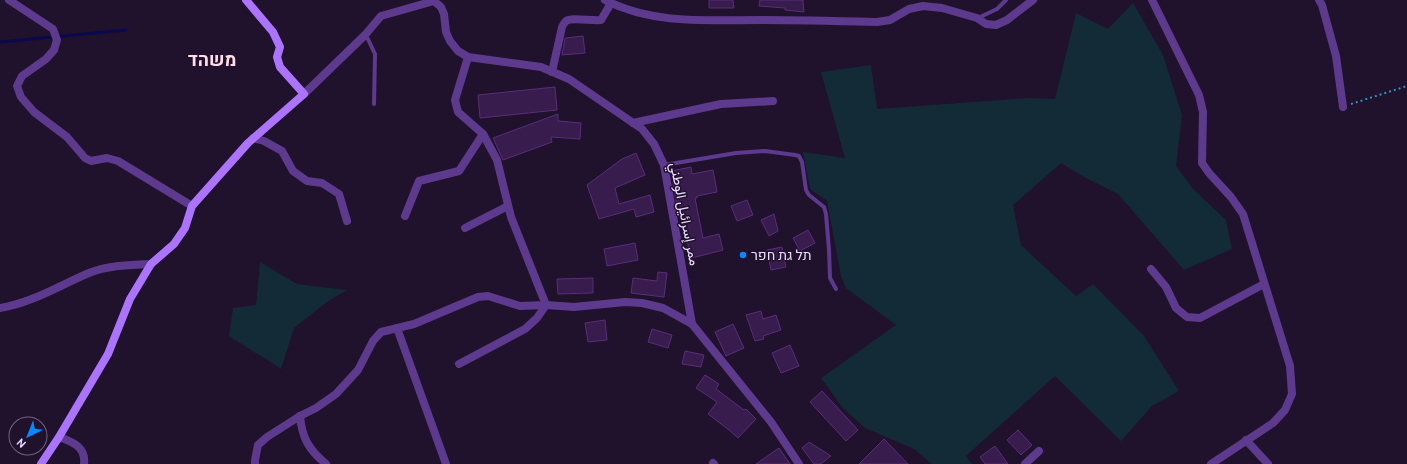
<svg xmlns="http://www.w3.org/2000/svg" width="1407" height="464" font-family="Cabin,Vazirmatn,Heebo,sans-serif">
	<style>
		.green { fill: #132a37 }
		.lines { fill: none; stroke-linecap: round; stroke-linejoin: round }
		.stream { stroke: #0a094d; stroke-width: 3 }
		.building { fill: #391c4e; stroke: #5a2d7b }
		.path { stroke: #2d92c2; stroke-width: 2; stroke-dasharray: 2 3; stroke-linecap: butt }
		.lane { stroke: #5d3a8d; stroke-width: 4 }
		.street { stroke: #5d3a8d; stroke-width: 8 }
		.secondary { stroke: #ac73ff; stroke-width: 8 }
		.poi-dot { fill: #0888ff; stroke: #20112c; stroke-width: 1.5 }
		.labels { text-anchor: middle; stroke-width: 3; stroke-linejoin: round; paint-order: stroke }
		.street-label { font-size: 14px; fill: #eddcff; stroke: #20112c }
		.poi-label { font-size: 14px; fill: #eddcff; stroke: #20112c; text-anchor: start }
		.district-label { font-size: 18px; font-weight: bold; fill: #ffdee6; stroke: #20112c }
	</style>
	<rect width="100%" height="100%" fill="#20112c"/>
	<g class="green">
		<path d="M1133 3 1163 55 1182 115 1176 166 1193 189 1226 220 1232 249 1184 270 1118 194 1084 177 1061 163 1013 205 1021 245 1076 296 1093 284 1144 336 1179 391 1152 406 1121 441 1055 376 966 456 972 464H932L914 449 865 428 842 407 821 378 896 325 846 288 841 276 827 201 810 189 803 152 845 158 821 72 871 65 877 109 1028 98 1055 99 1076 13 1108 29Z"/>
		<path d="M260 262 297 284 347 290 327 302 294 328 281 369 229 336 233 308 256 305Z"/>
	</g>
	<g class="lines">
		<path class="stream" d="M0 42 126 30"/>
	</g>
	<g class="building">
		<path d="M709 0H733L734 8H709Z"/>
		<path d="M760 0H803L804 12 785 10V8L759 6Z"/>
		<path d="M583 36 585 53 562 55 565 38Z"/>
		<path d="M555 87 557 110 480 118 478 95Z"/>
		<path d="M558 114V121L581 123 580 139 551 137 552 142 503 160 493 138Z"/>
		<path d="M636 153 645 175 615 188 619 204 650 195 654 212 636 217 634 209 599 219 587 185 622 159Z"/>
		<path d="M691 167 692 174 713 170 717 192 697 196V198H695L703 238 719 234 723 250 692 258 686 238 679 201 676 202 671 171Z"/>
		<path d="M747 200 753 215 737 221 731 206Z"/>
		<path d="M774 214 778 231 769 236 761 220Z"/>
		<path d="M808 230 815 243 800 251 793 238Z"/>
		<path d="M635 243 638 260 607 266 604 249Z"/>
		<path d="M782 247 786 267 771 270 767 250Z"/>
		<path d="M658 272 667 273 664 297 631 293 633 278 657 281Z"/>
		<path d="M593 278V293L558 294 557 279Z"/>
		<path d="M761 311 763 319 776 315 781 330 763 336 764 339 755 341 746 315Z"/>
		<path d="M605 320 607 340 588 342 585 323Z"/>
		<path d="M733 324 744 348 726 356 715 332Z"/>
		<path d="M652 329 672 335 668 348 648 342Z"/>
		<path d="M790 345 799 366 781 373 772 353Z"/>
		<path d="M685 351 704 355 701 367 682 364Z"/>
		<path d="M705 375 719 384 716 389 744 410 746 409 756 419 738 438 729 430 708 414 717 402 696 388Z"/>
		<path d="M822 391 858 430 846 441 810 402Z"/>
		<path d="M1018 430 1032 445 1021 455 1007 440Z"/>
		<path d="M884 439 908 464H859Z"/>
		<path d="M809 442 831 456 821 464H814L802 448Z"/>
		<path d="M995 446 1008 464H985L980 457Z"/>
		<path d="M779 448 790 464H756Z"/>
	</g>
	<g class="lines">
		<path class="path" d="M1351 104 1407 86"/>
		<g class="lane">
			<path d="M978 18 997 9 1006 0"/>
			<path d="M366 35 375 54 374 104"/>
			<path d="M664 165 736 153 765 151 795 155 799 156 802 162 806 190 809 195 824 207 826 214 829 250 830 278 836 289"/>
		</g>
		<g class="street">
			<path d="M9 0 53 29 57 40 54 50 46 59 22 76 17 86 21 97 34 112 67 137 85 158 91 161 107 158 118 161 192 206"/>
			<path d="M605 0C653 25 709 20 761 20 800 20 839 21 877 22L890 20 909 9 923 6 942 8 977 18 986 24 996 25 1007 20 1033 0"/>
			<path d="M1152 0 1199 95 1203 112 1202 163 1209 173 1231 197 1243 214 1290 366 1292 394 1285 410 1273 423 1211 464"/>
			<path d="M1319 0 1322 5 1336 56 1343 107"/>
			<path d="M434 1 441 7 444 14 446 32 450 41 458 51 468 57 541 67 569 79 642 129 654 144 664 165 692 324 771 422 799 464"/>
			<path d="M468 57 455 100 458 112 483 134 497 160 511 217 546 305"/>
			<path d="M552 72 562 27C563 25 564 23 566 21 571 17 592 21 601 20L611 3"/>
			<path d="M304 94 365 35 381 16 434 1"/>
			<path d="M633 123 721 104 773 101"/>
			<path d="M253 138 264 141 282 151 293 171 307 181 322 183 339 194 347 221"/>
			<path d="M405 216 419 181 459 171 483 134"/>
			<path d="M465 228 508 206"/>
			<path d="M1151 269 1166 287 1176 308 1187 317 1200 318 1264 284"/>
			<path d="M0 308C32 303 60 285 89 273 109 265 131 265 151 264"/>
			<path d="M397 328 446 464"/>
			<path d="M459 364 525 329 537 318 546 305"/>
			<path d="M300 416C302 438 309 450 326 464"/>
			<path d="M59 437C73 442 86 447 84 464"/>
			<path d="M1246 440 1268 464"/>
			<path d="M713 463 714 464"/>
			<path d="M255 464V460L258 445 267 437 300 416 316 408 336 394 358 370 373 341 381 332 414 324 478 297 488 296 520 306 546 305 574 307 625 302 642 303 663 308 692 324"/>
			<path d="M1025 464 1039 451"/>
		</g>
		<path class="secondary" d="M41 464 59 437 108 354 130 299 151 264 174 244 185 228 192 206 248 143 304 94 280 67 277 57 280 47 273 32 246 0"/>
	</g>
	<circle class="poi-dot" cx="743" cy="255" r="4"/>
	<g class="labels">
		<g class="street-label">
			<text transform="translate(685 214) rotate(79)" y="5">ممر إسرائيل الوطني</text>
		</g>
		<g class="poi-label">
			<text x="751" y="260">תל גת חפר</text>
		</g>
		<g class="district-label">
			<text x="212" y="66">משהד</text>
		</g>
	</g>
	<g transform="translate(28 436) rotate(223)"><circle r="19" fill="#20112c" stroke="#726280"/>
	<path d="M0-3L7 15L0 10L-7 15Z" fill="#0888ff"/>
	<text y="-6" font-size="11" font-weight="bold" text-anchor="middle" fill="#eddcff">N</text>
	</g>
</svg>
